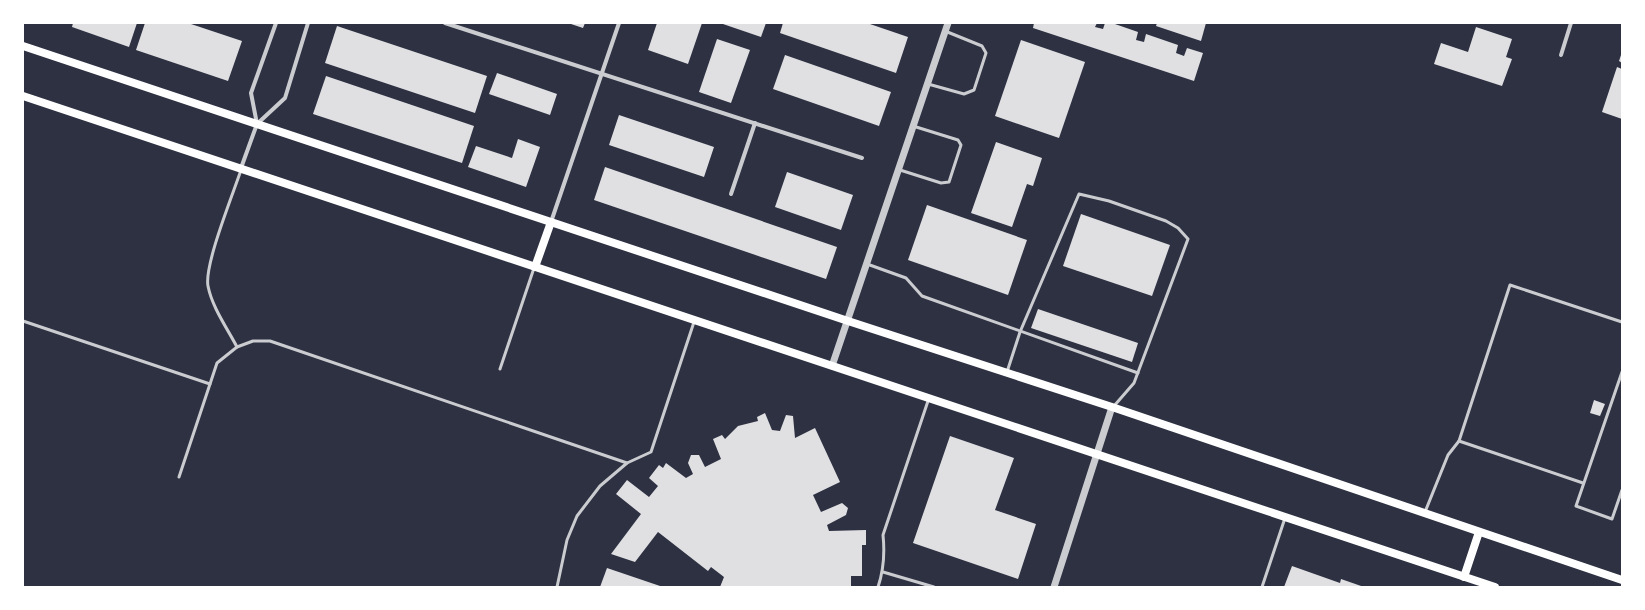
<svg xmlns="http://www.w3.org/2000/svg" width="1645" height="610" font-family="Mulish,sans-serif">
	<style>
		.building { fill: #e0e0e3 }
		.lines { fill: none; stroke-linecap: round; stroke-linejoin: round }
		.service { stroke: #caccd0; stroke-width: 3 }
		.minor { stroke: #caccd0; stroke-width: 4 }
		.tertiary { stroke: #caccd0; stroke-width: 7 }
		.secondary { stroke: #fff; stroke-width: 8 }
	</style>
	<rect width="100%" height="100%" fill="#2d3142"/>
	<g class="building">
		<path d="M73 23H137L129 47 72 27Z"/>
		<path d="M145 23H188L242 41 228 81 136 50Z"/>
		<path d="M568 23H585L583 28Z"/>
		<path d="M657 23H702L688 64 648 50Z"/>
		<path d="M720 23H766L761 37Z"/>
		<path d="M783 23H867L908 37 896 73 780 33Z"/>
		<path d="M1034 23H1097L1095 27 1103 29 1105 23H1112L1138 32 1136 40 1144 42 1146 34 1178 45 1176 53 1184 56 1187 48 1203 53 1194 81 1033 28Z"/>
		<path d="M1157 23H1206L1201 41 1156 26Z"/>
		<path d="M337 26 487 76 475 113 325 63Z"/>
		<path d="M1476 27 1512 39 1506 57 1512 59 1502 86 1434 64 1441 43 1468 52Z"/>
		<path d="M717 39 750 50 731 103 699 92Z"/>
		<path d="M1021 40 1085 62 1059 138 995 116Z"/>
		<path d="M1622 52V63L1619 61Z"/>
		<path d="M785 55 891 92 879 126 773 89Z"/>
		<path d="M1617 67 1622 69V119L1602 112Z"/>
		<path d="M497 73 557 94 550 115 489 94Z"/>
		<path d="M326 76 474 126 462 163 313 114Z"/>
		<path d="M619 115 714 147 704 177 609 145Z"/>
		<path d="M518 139 540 147 526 187 468 167 476 146 512 158Z"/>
		<path d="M996 142 1042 158 1033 186 1027 184 1012 227 971 213Z"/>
		<path d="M605 167 837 247 826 279 594 200Z"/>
		<path d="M787 172 853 195 841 230 775 207Z"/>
		<path d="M927 205 1027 240 1008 295 908 260Z"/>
		<path d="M1081 214 1170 245 1152 296 1063 266Z"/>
		<path d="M1038 309 1138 343 1132 362 1031 328Z"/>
		<path d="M1594 400 1605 404 1600 416 1590 413Z"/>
		<path d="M765 413 772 430 780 431 786 415 793 416 795 438 815 428 840 482 813 495 821 512 842 503 848 508 846 515 827 525 829 531 866 530V545H862V576H851V587H720L724 577 711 567 708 571 658 532 635 562 611 554 641 514 616 494 627 480 649 497 658 486 649 478 659 465 663 468 666 463 686 478 693 474 688 463 691 455H699L705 467 721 459 713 439 722 435 725 439 738 426 758 421 757 417Z"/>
		<path d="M950 436 1014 458 995 510 1036 524 1018 579 913 543Z"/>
		<path d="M1292 566 1340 583 1341 579 1364 587H1284Z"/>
		<path d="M607 568 663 587H600Z"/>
	</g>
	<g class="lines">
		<g class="service">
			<path d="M928 84 964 94 974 90 986 53 982 46 945 31"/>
			<path d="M900 170 941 183 949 182 961 145 958 140 913 126"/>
			<path d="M867 264 906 278 922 296 1138 373"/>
			<path d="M23 321 210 384"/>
			<path d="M237 347C227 328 212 307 208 286 204 265 233 194 241 170"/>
			<path d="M500 369 534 268"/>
			<path d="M1007 372 1020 332 1079 194 1109 201 1166 221 1178 228 1188 239 1134 383 1114 406"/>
			<path d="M1622 372 1576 506 1612 519 1622 490"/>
			<path d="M1459 441 1583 483"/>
			<path d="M179 477 217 363 237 347 253 341H270L627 463"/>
			<path d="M1425 512 1448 455 1459 441 1510 285 1622 322"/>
			<path d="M883 572 934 587"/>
			<path d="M557 587 567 540 577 516 600 486 627 463 651 452 694 322"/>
			<path d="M878 587C884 569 885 554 883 535L929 398"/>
			<path d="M1262 587 1285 518"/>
		</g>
		<g class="minor">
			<path d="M445 23 862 158"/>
			<path d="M1561 55 1571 23"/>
			<path d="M257 124 251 93 276 23"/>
			<path d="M241 168 257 124 285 98 308 23"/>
			<path d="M731 194 755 123"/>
			<path d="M551 222 619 23"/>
		</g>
		<g class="tertiary">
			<path d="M832 366 948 23"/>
			<path d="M1054 587 1112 407"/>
		</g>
		<g class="secondary">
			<path d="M23 46 848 321 1112 407 1622 580"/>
			<path d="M23 96 1495 587"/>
			<path d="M535 267 551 222"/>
			<path d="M1464 577 1479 532"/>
		</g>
	</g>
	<rect width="1645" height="610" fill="none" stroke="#ffffff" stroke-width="48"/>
</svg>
